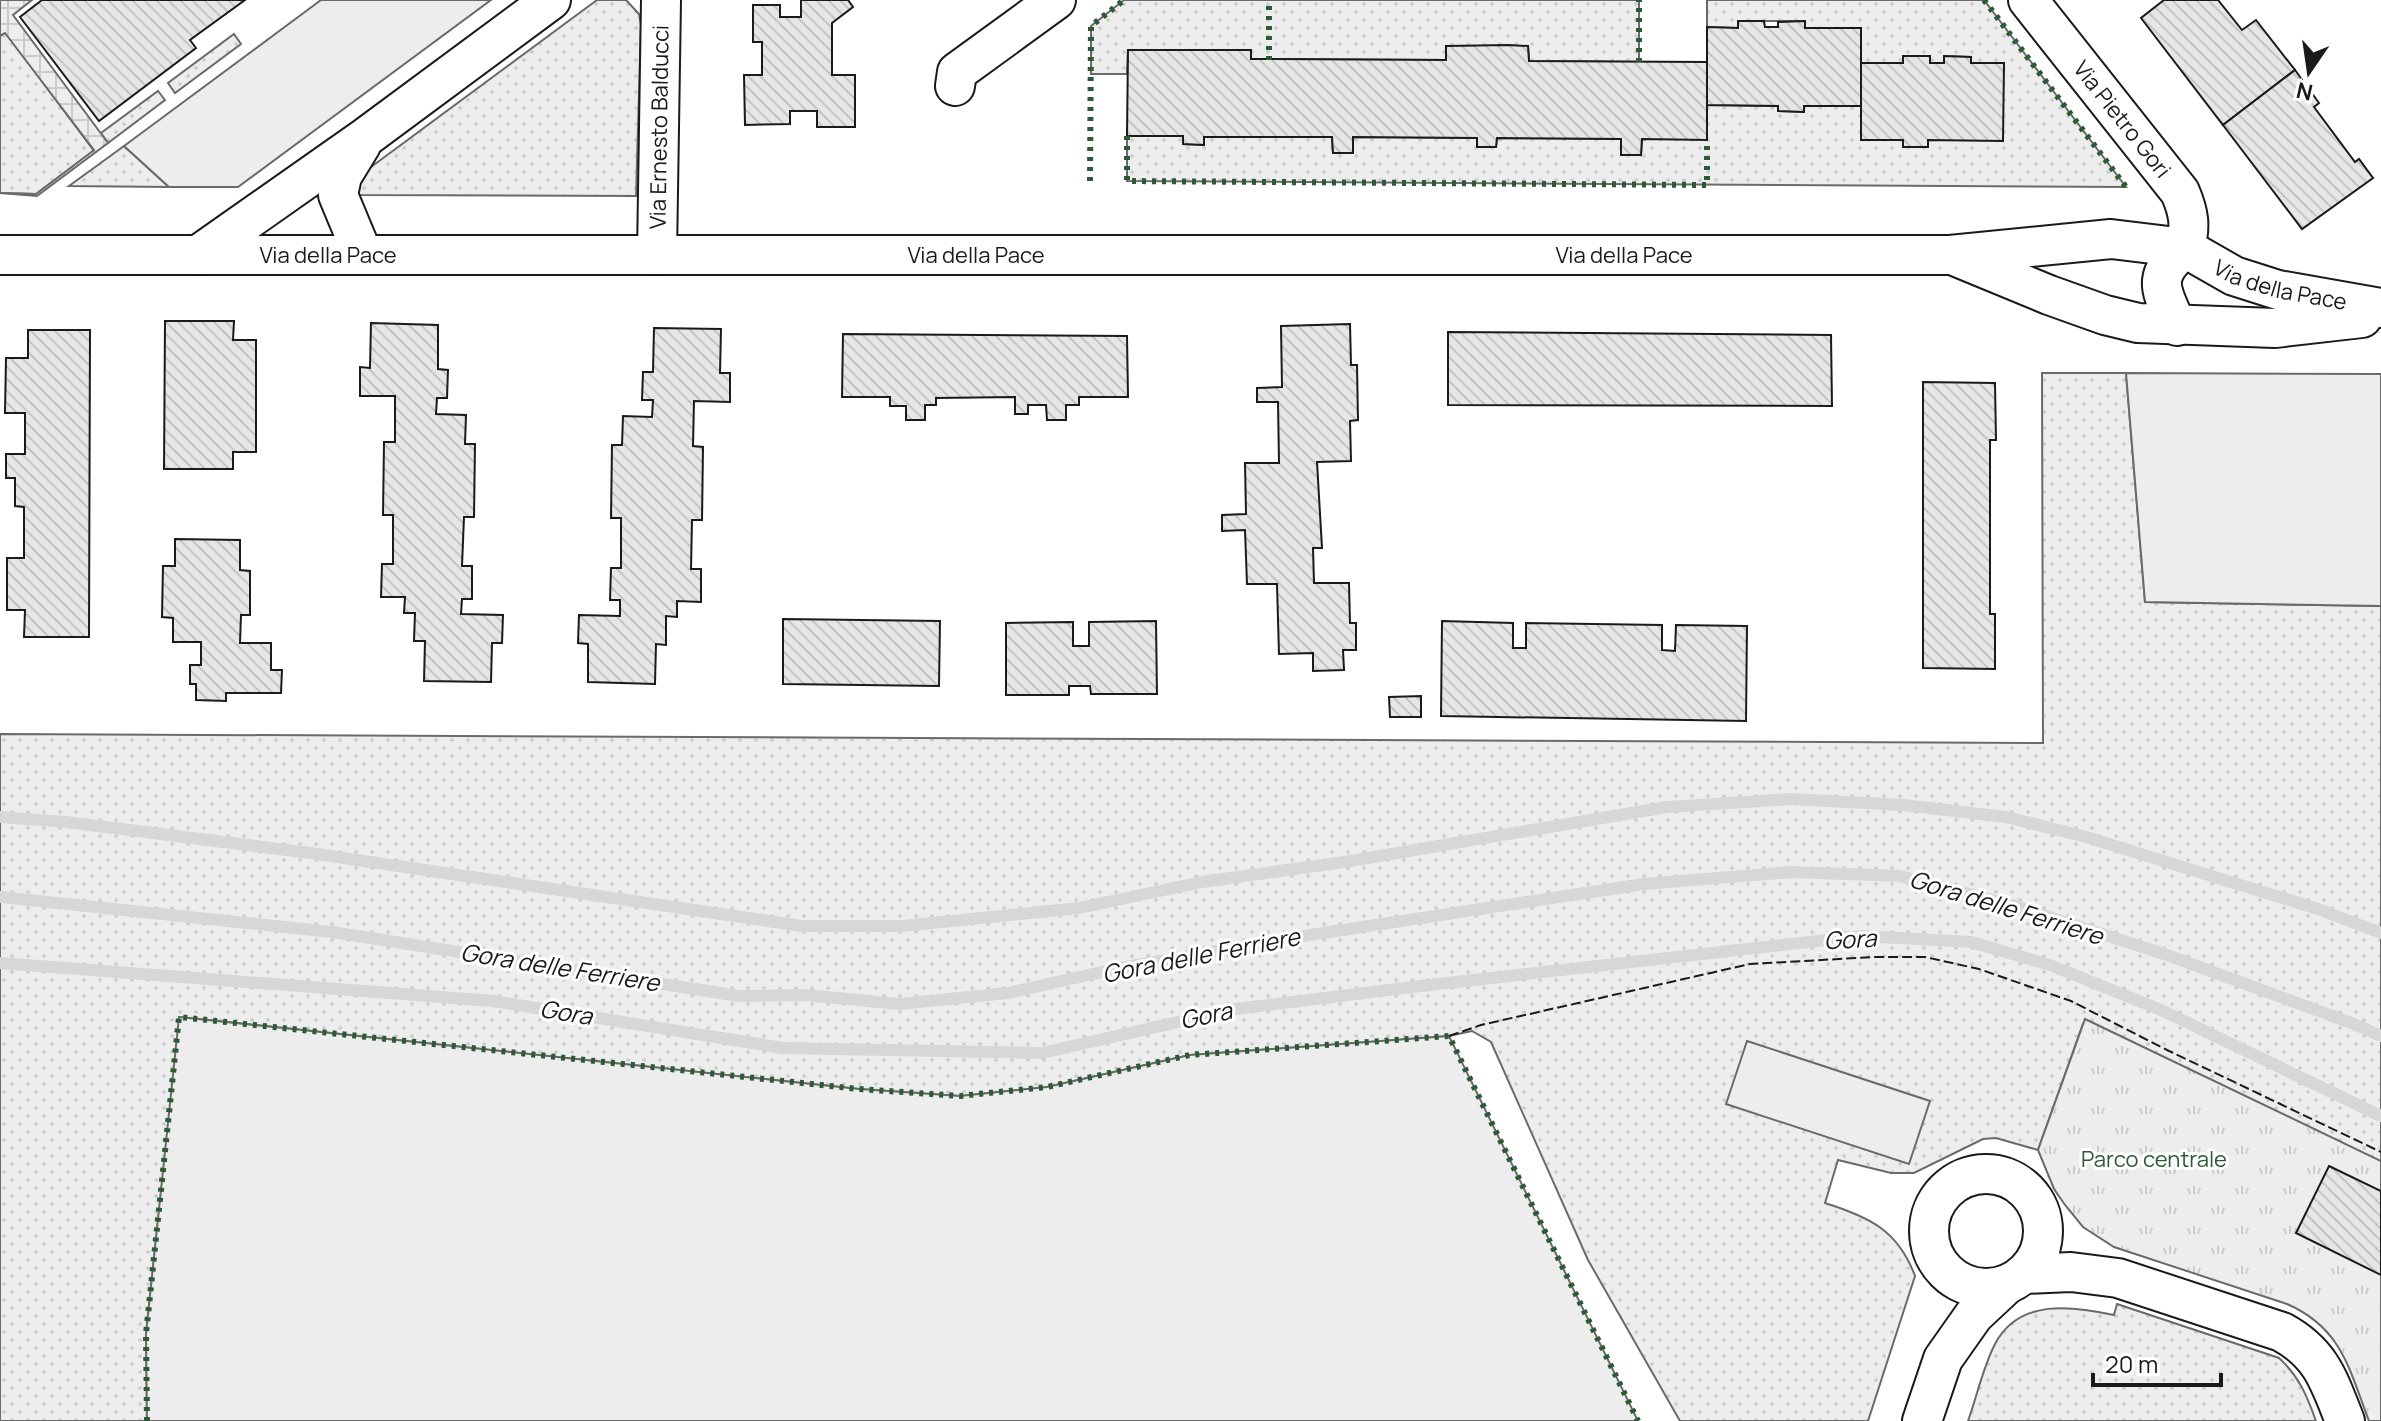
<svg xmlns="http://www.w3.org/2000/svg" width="2381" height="1421" font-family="Manrope,sans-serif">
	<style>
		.grass { fill: url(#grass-dots); stroke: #6a6a6a; stroke-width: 2 }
		.park { fill: url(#park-tufts); stroke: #6a6a6a; stroke-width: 2 }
		.pitch { fill: #ededed; stroke: #6a6a6a; stroke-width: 2 }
		.plaza { fill: url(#plaza-grid); stroke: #6a6a6a; stroke-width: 2 }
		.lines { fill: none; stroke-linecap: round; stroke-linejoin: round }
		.stream { stroke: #d7d7d7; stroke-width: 12 }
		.building { fill: url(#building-back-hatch); stroke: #1a1a1a; stroke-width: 2 }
		.street-casing { stroke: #1a1a1a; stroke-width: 42 }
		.street { stroke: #fff; stroke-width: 38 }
		.hedge { stroke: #2b5a34; stroke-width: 6; stroke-dasharray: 4 6; stroke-linecap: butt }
		.fence { stroke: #1a1a1a; stroke-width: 2; stroke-dasharray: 10 4; stroke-linecap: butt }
		.labels { text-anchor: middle; stroke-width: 6; stroke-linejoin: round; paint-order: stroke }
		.street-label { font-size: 22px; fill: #1a1a1a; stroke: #fff }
		.park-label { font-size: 22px; fill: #2b5a34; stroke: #fff }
		.water-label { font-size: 24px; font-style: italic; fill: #1a1a1a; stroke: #fff }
	</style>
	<defs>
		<pattern id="grass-dots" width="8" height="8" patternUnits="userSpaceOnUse" patternTransform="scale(2)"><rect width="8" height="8" fill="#ededed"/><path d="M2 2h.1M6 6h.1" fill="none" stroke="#cbcbcb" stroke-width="1.8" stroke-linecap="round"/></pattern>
		<pattern id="park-tufts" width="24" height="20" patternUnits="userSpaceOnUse" patternTransform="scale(2)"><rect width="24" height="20" fill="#ededed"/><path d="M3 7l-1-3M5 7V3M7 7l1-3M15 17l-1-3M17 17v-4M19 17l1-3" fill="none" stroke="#cbcbcb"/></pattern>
		<pattern id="plaza-grid" width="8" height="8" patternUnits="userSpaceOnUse" patternTransform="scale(2)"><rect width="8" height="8" fill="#ededed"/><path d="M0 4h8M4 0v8" fill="none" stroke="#cbcbcb"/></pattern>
		<pattern id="building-back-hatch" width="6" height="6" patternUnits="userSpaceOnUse" patternTransform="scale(2)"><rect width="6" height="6" fill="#e6e6e6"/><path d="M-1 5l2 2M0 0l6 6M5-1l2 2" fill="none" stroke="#c5c5c5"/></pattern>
	</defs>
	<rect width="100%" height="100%" fill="#fff"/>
	<g class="grass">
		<path d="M597 0H626L639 14 641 25 636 196 358 195 360 178 367 170Z"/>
		<path d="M1124 0H1639V62L1529 61 1528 46H1446V60L1251 59V50H1128L1127 74H1091V26Z"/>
		<path d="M1707 0H1984L2126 187 1127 181V136H1183L1184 144 1203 145 1204 137H1332L1333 153H1352L1353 137 1477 138V147H1496L1497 138 1621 139 1641 155 1642 139H1707V105L1778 106 1779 111 1803 112 1804 106H1861V140H1903V147H1928V140H2003V63H1971L1970 57 1945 56 1944 63H1930V56H1903V63H1861V29L1805 28 1804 21H1739L1738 28 1707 27Z"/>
		<path d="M5 32 94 151 36 194 0 193V36Z"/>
		<path d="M234 34 241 44 175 93 168 83Z"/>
		<path d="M158 91 165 100 108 143 101 133Z"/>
		<path d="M124 146 169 187 69 186Z"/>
		<path d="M2042 373H2126L2145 602 2381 606V1166L2083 1024 2038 1150 1996 1138 1983 1139 1914 1173H1891L1838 1160 1825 1203C1869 1217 1898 1230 1915 1276L1868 1421H1680L1588 1260 1491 1042 1472 1031 1449 1036 1190 1055 1047 1087 960 1096 859 1089 180 1017 146 1334 147 1421H0V734L2043 743Z"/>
		<path d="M2117 1304 2279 1358C2299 1376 2307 1396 2316 1421H1968C1977 1396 1983 1367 1995 1344 2019 1298 2073 1306 2114 1315Z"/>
	</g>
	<path class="park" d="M2085 1019 2381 1161V1421H2369C2349 1369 2342 1328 2287 1304L2114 1247 2083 1227 2065 1205 2054 1189 2038 1150Z"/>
	<g class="pitch">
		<path d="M321 0H491L238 187H169L124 146Z"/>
		<path d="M2126 373 2381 374V606L2145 602Z"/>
		<path d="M179 1017 859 1089 960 1096 1047 1087 1190 1055 1449 1036 1638 1421H147L146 1334Z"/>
		<path d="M1747 1041 1930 1101 1909 1164 1726 1104Z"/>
	</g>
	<path class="plaza" d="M0 0H32L13 15 108 143 37 196 0 193 36 194 94 150 5 33 0 36Z"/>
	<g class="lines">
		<g class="stream">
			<path d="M0 817 66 822 310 853 802 926H902L1079 908 1202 882 1344 862 1667 807 1791 799 1903 805 2006 817 2086 837 2318 909 2381 933"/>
			<path d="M0 897 332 932 739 996 806 995 899 1004 1008 993 1115 969 1284 939 1644 884 1792 872 1900 876 2009 904 2167 955 2354 1024 2381 1036"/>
			<path d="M0 963 493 1001 783 1048 1042 1053 1235 1009 1421 986 1862 936 1971 942 2050 965 2161 1010 2381 1116"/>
		</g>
	</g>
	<g class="building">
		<path d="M42 0H245L190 40 196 48 99 121 20 17Z"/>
		<path d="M801 0H848L853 7 832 23V75H855V127H817V111H790V124L745 125 744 75H762V42H753V5H780V17H801Z"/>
		<path d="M2164 0H2218L2242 30 2256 20 2295 70 2223 125 2141 18Z"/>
		<path d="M1738 21H1764L1765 27H1778V22L1805 21V28H1861V106H1804V112L1778 111V106L1707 105V27L1738 28Z"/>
		<path d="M1508 45 1528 46 1529 61 1707 62V140L1642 139 1641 155H1621V139L1497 138 1496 147H1477V138L1353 137V153H1333L1332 137H1204V145L1183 144V136H1127L1128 50H1251V59L1446 60V46Z"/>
		<path d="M1903 56H1930V63H1944V56L1971 57V63H2004L2003 141 1928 140V147H1903V140H1861V63H1903Z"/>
		<path d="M2295 70 2319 103 2314 107 2355 162 2359 159 2373 178 2302 229 2223 125Z"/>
		<path d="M165 321H234L233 340H256V452H233V469H164Z"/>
		<path d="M371 323 438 325V369L448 370 447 398H437L436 414 466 415 465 444H475L474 517H464L462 566H472V599H462L461 614 503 615 502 643H492L491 682 424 681 425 641H414L415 613H404L405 597H381L382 564H393V515H383L384 442H395V396H360V367L370 368Z"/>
		<path d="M1350 324 1351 365H1357L1358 420 1350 421 1351 461 1317 462 1322 548H1313L1314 583H1349L1350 623H1356V650H1343L1344 670 1313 671V653L1279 654 1277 584H1247L1245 530 1222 531V515L1246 514 1245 463H1279L1278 402H1257V388L1282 387 1281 326Z"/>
		<path d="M654 328 721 329 720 373H730V402L694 401 693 446 703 447 702 520H692L691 569H701V602L677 601V617L666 616V645L656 644 655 684 588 682V644L578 643 579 615 620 616V600H610L611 568H621V518H611L612 445H622L623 416 652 417 653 400H642L643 372H653Z"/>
		<path d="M28 330H90L89 637H24L25 610H7V558H24V507L15 506V478H6V454H25V413H5L6 358H28Z"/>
		<path d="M1448 332 1831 335 1832 406 1448 405Z"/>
		<path d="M843 334 1127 336 1128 397H1079V405H1066V420H1047L1046 405H1028V414H1015V397L936 398V405H925V420H906V406H890V397H842Z"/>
		<path d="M1923 382 1995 383 1996 440H1990V614H1995V669L1923 668Z"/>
		<path d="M175 539 240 540V570L250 571V615H241L240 643H271V670H282L281 693H226V701L196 700V684H190V665H201V642H173V618L162 617 163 566H175Z"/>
		<path d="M783 619 940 621 939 686 783 684Z"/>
		<path d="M1156 621 1157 694H1091L1090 686H1069V695H1006V623L1073 622V646H1089V622Z"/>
		<path d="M1442 621 1513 623V648H1526V623L1662 625V650L1675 651 1676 625 1747 626 1746 721 1441 716Z"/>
		<path d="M1421 696V717H1390L1389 697Z"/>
		<path d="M2329 1166 2381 1191V1275L2296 1233Z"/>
	</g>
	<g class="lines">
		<g class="street-casing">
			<g id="street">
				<path id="s1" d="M2028 0 2180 192C2189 213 2191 226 2185 248"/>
				<path d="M955 86 957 72 1056 0"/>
				<path d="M361 145 342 176 338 195 363 255"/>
				<path id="s2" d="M0 255H1950L2111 239 2185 248 2234 276 2278 290 2381 308"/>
				<path d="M198 255 366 137 551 0"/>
				<path id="s3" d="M657 255 661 0"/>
				<path d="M1957 257 2049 295 2105 315 2138 323 2275 328 2362 318"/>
				<path d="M2177 326C2161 290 2150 277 2185 248"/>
				<circle cx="1986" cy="1231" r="57"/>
				<path d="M2024 1274 2071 1272 2118 1278 2282 1332C2322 1354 2329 1381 2345 1421"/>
				<path d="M1922 1421 1943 1359 1974 1315 2005 1286"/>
			</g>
		</g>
		<use href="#street" class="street"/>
		<g class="hedge">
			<path d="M1984 0 2126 187"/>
			<path d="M1269 60V0"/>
			<path d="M1639 62V0"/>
			<path d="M1127 136V181L1707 185V140"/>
			<path d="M1090 181 1091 26 1124 0"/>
			<path d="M147 1421 146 1334 179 1017 859 1089 960 1096 1047 1087 1190 1055 1449 1036 1638 1421"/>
		</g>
		<path class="fence" d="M1449 1036 1481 1025 1750 964 1875 957H1925L1979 969 2071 1001 2167 1050 2381 1152"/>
	</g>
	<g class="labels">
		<g class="street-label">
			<text dy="8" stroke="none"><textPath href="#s1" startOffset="152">Via Pietro Gori</textPath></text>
			<text dy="8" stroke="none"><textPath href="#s3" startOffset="128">Via Ernesto Balducci</textPath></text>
			<text dy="8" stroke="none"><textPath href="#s2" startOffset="328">Via della Pace</textPath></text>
			<text dy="8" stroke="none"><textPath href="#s2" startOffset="976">Via della Pace</textPath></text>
			<text dy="8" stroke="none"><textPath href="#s2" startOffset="1624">Via della Pace</textPath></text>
			<text dy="8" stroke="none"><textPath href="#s2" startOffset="2290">Via della Pace</textPath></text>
		</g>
		<g class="park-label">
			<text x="2154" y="1167">Parco centrale</text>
		</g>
		<g class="water-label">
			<text transform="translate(2006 908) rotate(17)" y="8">Gora delle Ferriere</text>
			<text transform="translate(1850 940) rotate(-3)" y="8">Gora</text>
			<text transform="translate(1201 956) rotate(-11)" y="8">Gora delle Ferriere</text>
			<text transform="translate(560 968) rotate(9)" y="8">Gora delle Ferriere</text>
			<text transform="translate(566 1013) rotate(9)" y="8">Gora</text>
			<text transform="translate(1206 1016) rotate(-12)" y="8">Gora</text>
		</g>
	</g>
	<g transform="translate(2309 72) rotate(193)" stroke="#ffffff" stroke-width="6" paint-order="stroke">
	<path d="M0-6L14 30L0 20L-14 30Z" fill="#1a1a1a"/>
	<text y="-12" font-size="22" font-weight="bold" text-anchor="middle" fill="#1a1a1a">N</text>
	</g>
	<path d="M2093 1373v12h128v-12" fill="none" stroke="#1a1a1a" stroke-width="4"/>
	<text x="2105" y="1373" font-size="24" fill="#1a1a1a" stroke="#ffffff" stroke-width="6" paint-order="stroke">20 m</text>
</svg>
